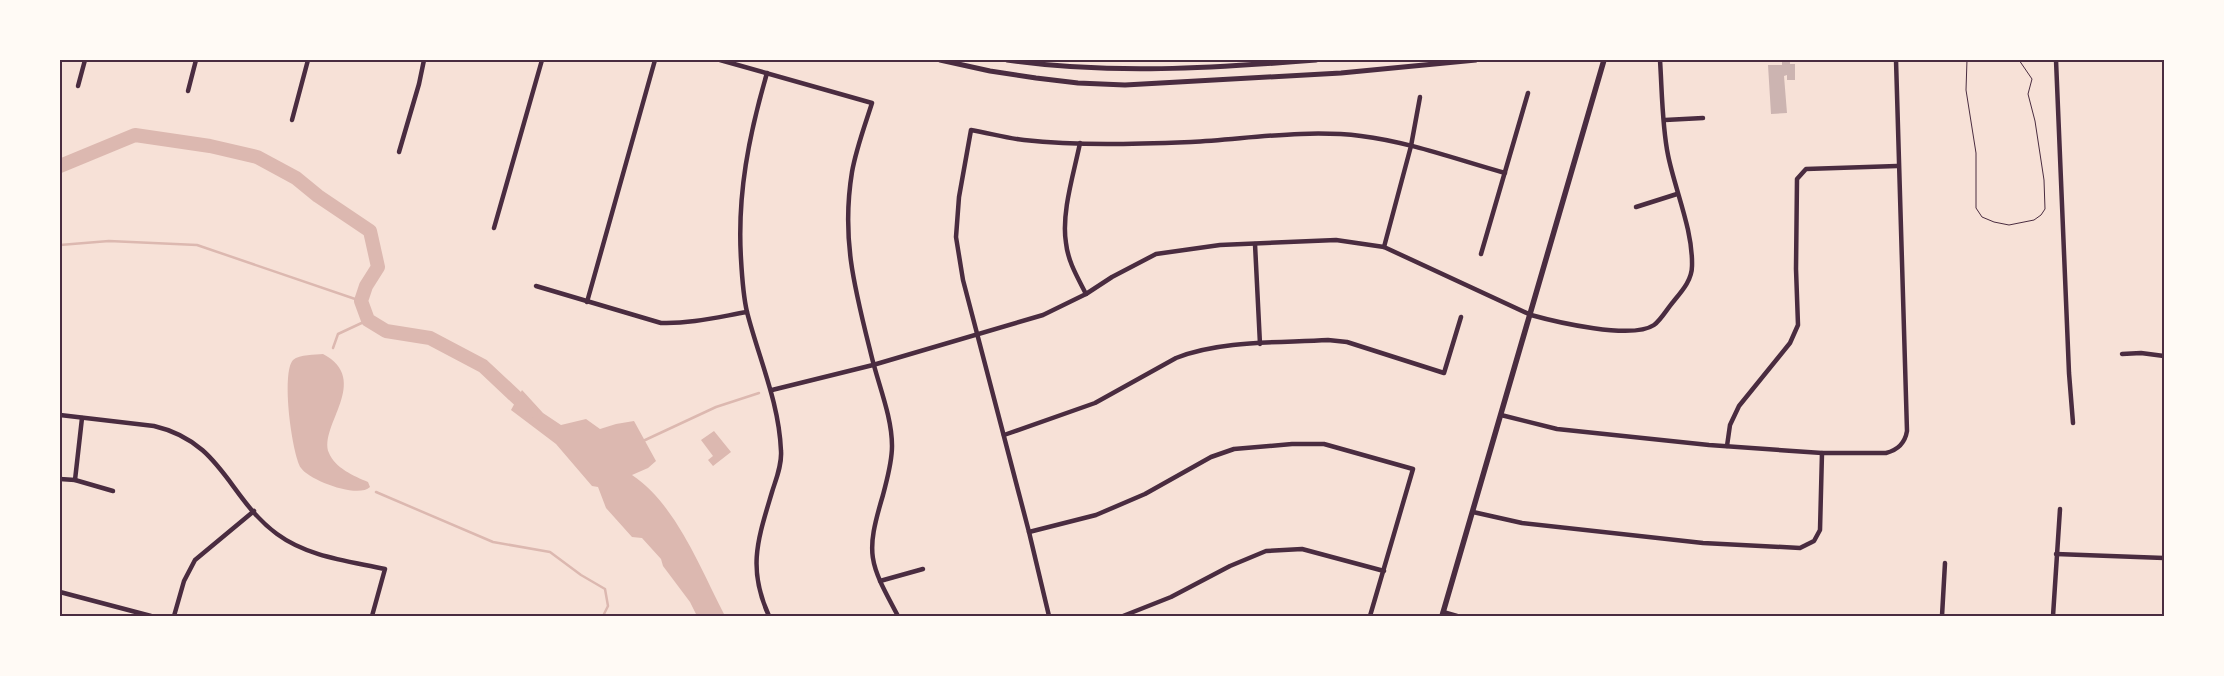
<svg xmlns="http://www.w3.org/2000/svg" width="2224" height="676" font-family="'Source Sans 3',sans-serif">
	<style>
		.water { fill: #dcb8b0 }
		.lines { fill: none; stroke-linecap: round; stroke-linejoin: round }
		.stream { stroke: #dcb8b0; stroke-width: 2.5 }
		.river { stroke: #dcb8b0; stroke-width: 14 }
		.building { fill: #ccb4b1 }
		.path { stroke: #4a2c40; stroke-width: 1 }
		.minor { stroke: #4a2c40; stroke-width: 4.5 }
		.tertiary { stroke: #4a2c40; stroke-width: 5 }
		.secondary { stroke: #4a2c40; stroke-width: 5.5 }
		.neatline { fill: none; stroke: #4a2c40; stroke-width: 2 }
	</style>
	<rect width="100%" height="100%" fill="#f7e1d7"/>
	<g class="water">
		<path d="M323 354C372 380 318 426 329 453 335 468 354 476 368 482L370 487C358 499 309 480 301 468 292 454 281 373 293 360 300 354 315 355 323 354Z"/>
		<path d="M522 390 543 413 561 425 586 419 600 429 616 424 634 421 656 461 648 468 632 475C676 504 701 570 725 616H697L690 602 663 566 661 559 642 538 632 537 606 508 598 487 592 486 556 444 511 410Z"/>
		<path d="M714 431 731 452 713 466 708 460 713 456 701 440Z"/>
	</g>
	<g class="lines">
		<g class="stream">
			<path d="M60 245 109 241 197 245 361 301"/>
			<path d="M333 348 338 334 368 320"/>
			<path d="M643 441 716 407 759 393"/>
			<path d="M376 492 493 542 550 552 581 575 605 589 608 606 603 616"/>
		</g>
		<path class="river" d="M60 166 135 135 210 146 257 157 296 178 318 196 370 231 378 267 366 286 361 301 368 320 386 331 430 338 483 366 531 411"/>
	</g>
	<path class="building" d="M1782 60H1790V64H1795V80H1787V75L1784 76 1787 113 1771 114 1768 65H1782Z"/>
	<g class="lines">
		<path class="path" d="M1967 60 1966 90 1976 153V208L1982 217 1994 222 2009 225 2034 220 2041 215 2045 209 2044 180 2035 121 2028 94 2032 79 2019 60"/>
		<g class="minor">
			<path d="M720 60 872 103C865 125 856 149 852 172 841 239 855 290 871 354 878 384 892 416 892 446 892 463 887 479 883 495 865 555 869 562 898 616"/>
			<path d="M2056 60 2069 373 2073 423"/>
			<path d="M767 73C749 135 737 194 741 259 742 277 743 295 747 312 759 359 779 402 781 451 782 465 776 479 772 492 758 539 747 568 769 616"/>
			<path d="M78 86 85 60"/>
			<path d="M188 91 196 60"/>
			<path d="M292 120 308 60"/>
			<path d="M1665 120 1703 118"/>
			<path d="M1080 143C1074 173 1061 213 1066 243 1068 262 1078 278 1086 294"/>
			<path d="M399 152 419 84 424 60"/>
			<path d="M1636 207 1677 194"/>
			<path d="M494 228 542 60"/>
			<path d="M1255 244 1260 344"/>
			<path d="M1384 247 1411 146 1420 97"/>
			<path d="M1481 254 1528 93"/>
			<path d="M536 286 661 323C690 324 718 317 747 312"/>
			<path d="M587 302 655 60"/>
			<path d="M2122 354 2141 353 2164 356"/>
			<path d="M772 390 873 365 1043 315 1086 294 1112 277 1156 254 1220 245 1336 240 1384 247 1531 315C1556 322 1632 340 1654 325 1661 320 1667 309 1673 302 1682 291 1692 280 1692 266 1693 230 1675 190 1668 155 1662 126 1662 90 1660 60"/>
			<path d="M60 415 154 426C223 442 228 498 277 534 308 557 349 561 385 569L372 616"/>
			<path d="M1501 415 1557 429 1709 445 1822 453H1886C1898 450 1905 443 1907 431L1896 60"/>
			<path d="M1004 435 1095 403 1176 358C1221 340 1280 343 1328 340L1347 342 1444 373 1461 317"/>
			<path d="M1727 446 1730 425 1739 406 1790 343 1798 325 1796 269 1797 179 1806 169 1897 166"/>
			<path d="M60 479 75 480 113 491"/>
			<path d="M75 480 82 418"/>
			<path d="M1473 512 1522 523 1703 543 1800 548 1814 541 1820 530 1822 453"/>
			<path d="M1029 532 1096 515 1145 494 1211 457 1234 449 1292 444H1324L1413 469 1370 616"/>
			<path d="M2056 554 2164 558"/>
			<path d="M880 581 923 569"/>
			<path d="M60 592 151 616"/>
			<path d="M1443 612 1457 616"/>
			<path d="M174 616 184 581 195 560 254 511"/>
			<path d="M1049 616 1029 532 963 280 956 237 959 197 971 130C989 133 1006 138 1024 140 1078 146 1136 144 1191 142 1247 139 1305 129 1361 136 1410 142 1458 160 1505 173"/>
			<path d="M1123 616 1171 597 1230 566 1266 551 1302 549 1384 571"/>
			<path d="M1942 616 1945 563"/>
			<path d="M2053 616 2060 509"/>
		</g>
		<g class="tertiary">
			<path d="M940 60 990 71 1036 78 1078 83 1125 85 1341 73 1476 60"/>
			<path d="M1007 60C1109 75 1214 68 1316 60"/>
		</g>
		<path class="secondary" d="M1442 616 1604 60"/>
	</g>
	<rect width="2224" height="676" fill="none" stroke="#fffaf5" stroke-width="122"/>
	<rect x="61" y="61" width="2102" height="554" class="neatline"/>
</svg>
